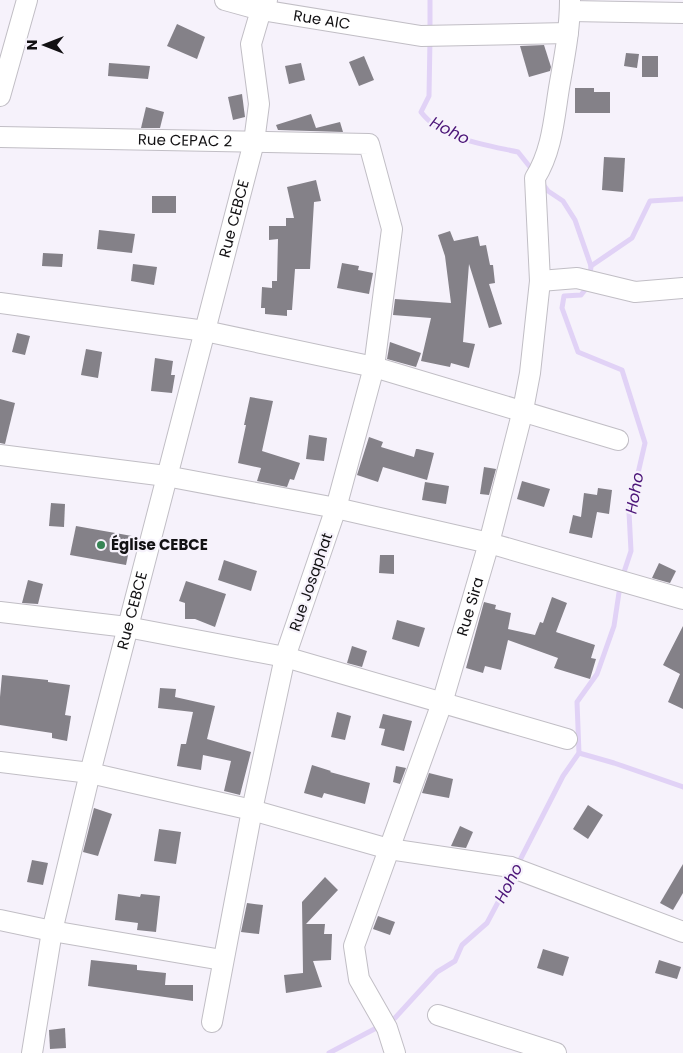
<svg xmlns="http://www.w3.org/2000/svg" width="683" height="1053" font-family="Poppins,sans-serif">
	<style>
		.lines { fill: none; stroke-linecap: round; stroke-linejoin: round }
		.stream { stroke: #e1d2f6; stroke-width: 5 }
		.building { fill: #848188 }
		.minor-casing { stroke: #c1bec5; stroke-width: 22 }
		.minor { stroke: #fff; stroke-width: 20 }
		.poi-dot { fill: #378555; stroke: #f6f2fb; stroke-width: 2 }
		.labels { text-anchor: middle; stroke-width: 4.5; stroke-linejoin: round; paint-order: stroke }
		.street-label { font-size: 15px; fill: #121113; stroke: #f6f2fb }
		.poi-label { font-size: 15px; font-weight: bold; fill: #121113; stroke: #f6f2fb; text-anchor: start }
		.water-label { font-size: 16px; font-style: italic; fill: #4a1377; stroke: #f6f2fb }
	</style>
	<rect width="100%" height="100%" fill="#f6f2fb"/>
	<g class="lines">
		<g class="stream">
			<path d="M430 0V31"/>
			<path d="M430 39 429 96 421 112C441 139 486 145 518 152L534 172"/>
			<path d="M542 183 548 191 563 201 575 220 591 266 590 276"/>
			<path d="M591 266 632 238 650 201 683 199"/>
			<path d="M589 285 581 295 564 296 562 308 578 352 622 370 645 443 629 512 631 551 622 578"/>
			<path d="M579 753 614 763 683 787"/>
			<path d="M518 864 563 776 579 753 577 702 597 674 614 626 620 586"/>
			<path d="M389 1021 395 1018 437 972 455 961 462 945 487 923 514 872"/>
			<path d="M329 1053 382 1025"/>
		</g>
	</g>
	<g class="building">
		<path d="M177 24 205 37 197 59 167 46Z"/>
		<path d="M544 45 551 67 550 71 529 77 520 46Z"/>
		<path d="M626 53 639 54 637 68 624 66Z"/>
		<path d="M364 56 374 80 359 86 349 62Z"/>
		<rect x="642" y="56" width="16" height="21"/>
		<path d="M109 63 150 66 148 79 108 76Z"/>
		<path d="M301 63 305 80 289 84 285 66Z"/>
		<path d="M575 88H594V92H610V113H575Z"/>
		<path d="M242 94 245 117 233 120 228 97Z"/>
		<path d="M146 107 164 112 160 128H141Z"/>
		<path d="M311 114 316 128 340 122 343 132 278 130 276 125Z"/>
		<path d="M604 157 625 158 623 192 602 190Z"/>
		<path d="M316 180 321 201 314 202 310 269H295L292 310H287V316L265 314V308H261L262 287 272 288V281H277L278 239 269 240V226H286V218H294L287 187Z"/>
		<rect x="152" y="196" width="24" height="17"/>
		<path d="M99 230 135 234 132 253 97 249Z"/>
		<path d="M450 231 454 241 478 236 480 246 486 245 490 265H493L495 283 489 284 502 324 489 328 469 264 463 342 475 344 469 368 451 363 450 367 421 361 431 318 393 315 395 299 451 303 445 256 438 235Z"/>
		<path d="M43 253 63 254 62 267 42 266Z"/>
		<path d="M342 263 359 266 358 270 373 273 369 294 337 288Z"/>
		<path d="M133 264 157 267 154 285 131 281Z"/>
		<path d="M17 333 30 336 25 355 12 352Z"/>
		<path d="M390 342 421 353 416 367 387 359Z"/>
		<path d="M86 349 102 352 98 378 81 375Z"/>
		<path d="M155 358 173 361 171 375H175L172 393 151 391Z"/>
		<path d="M250 397 273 401 262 451 300 463 294 480 290 479 287 487 257 481 261 468 238 463 246 425H244Z"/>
		<path d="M0 399 15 403 5 444 0 443Z"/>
		<path d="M309 435 327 438 324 461 306 459Z"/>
		<path d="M369 437 383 442 381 447 414 457 416 449H418L434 453 427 480 383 467 378 482 357 475Z"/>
		<path d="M484 467 496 469 489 495 480 494Z"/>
		<path d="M522 481 550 489 544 507 517 499Z"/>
		<path d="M425 482 449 486 446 504 422 500Z"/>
		<path d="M598 488 612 490 609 514 597 512 592 538 569 533 573 515 581 517 584 493 597 495Z"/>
		<path d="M51 503 65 504 64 527 49 526Z"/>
		<path d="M76 526 132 536 126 565 70 555Z"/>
		<path d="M380 555H394V574L379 573Z"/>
		<path d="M224 560 257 571 251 591 218 580Z"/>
		<path d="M659 563 676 571 670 583 652 578Z"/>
		<path d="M28 580 43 584 38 604 22 603Z"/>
		<path d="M186 581 226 594 215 627 195 619H185V603L179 601Z"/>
		<path d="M552 597 567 603 556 632 595 645 591 658 596 659 590 679 554 668 558 658 508 640 501 670 485 666 483 673 466 668 484 602 496 605 495 609 511 613 508 629 535 635 540 622 543 623Z"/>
		<path d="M397 620 425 628 419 647 392 639Z"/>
		<path d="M683 626V709L668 702 680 674 663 665Z"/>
		<path d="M352 646 367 651 362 667 347 663Z"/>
		<path d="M2 675 48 680V682L70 685 65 715 71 716 67 741 52 738V733L0 725V697Z"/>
		<path d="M160 688 176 689 175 697 215 706 207 739 251 752 240 795 224 791 231 761 203 755 201 770 177 766 181 744H186L193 712 158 708Z"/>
		<path d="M337 712 351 716 345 740 331 737Z"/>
		<path d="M383 714 412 721 404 751 381 745 385 729 379 728Z"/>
		<path d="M312 765 331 771 330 772 370 783 365 804 324 793 322 798 304 793Z"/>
		<path d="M396 766 406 768 400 784 393 782Z"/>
		<path d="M429 773 453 779 449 798 422 793Z"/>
		<path d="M588 805 603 815 588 839 573 829Z"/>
		<path d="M94 808 112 814 98 856 83 852Z"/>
		<path d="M460 826 473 832 466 848 451 846Z"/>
		<path d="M159 829 181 832 176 864 154 861Z"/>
		<path d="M32 860 48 863 43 885 27 882Z"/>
		<path d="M683 864V893L673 910 660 903Z"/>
		<path d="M325 877 338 890 306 924H325L324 934H332L331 960 313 961 322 987 286 993 284 975 303 973 302 902Z"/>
		<path d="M118 894 140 897 141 894 160 896 156 932 137 930 138 923 115 920Z"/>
		<path d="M247 903 263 905 259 934 241 932Z"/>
		<path d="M378 916 395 922 390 935 373 929Z"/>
		<path d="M543 949 569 957 563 976 537 968Z"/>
		<path d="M91 960 137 965V970L166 973 165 985H193V1001L88 986Z"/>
		<path d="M659 960 681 967 677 979 655 973Z"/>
		<path d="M65 1028 66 1048 50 1049 49 1030Z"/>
	</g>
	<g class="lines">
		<g class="minor-casing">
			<g id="minor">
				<path id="s1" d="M225 0 261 10 421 36 568 33"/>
				<path d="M570 11 683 13"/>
				<path d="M0 96 27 0"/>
				<path id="s2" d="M0 137 369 144 392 229 374 367 336 508 285 657 252 810 212 1022"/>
				<path d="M540 281 577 278 635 292 683 288"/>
				<path d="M0 303 205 331 374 367 618 440"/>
				<path d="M0 455 166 476 336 508 489 543 683 599"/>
				<path d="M0 612 127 627 285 657 567 739"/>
				<path d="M0 762 90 773 252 810 389 849 511 867 683 932"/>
				<path d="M0 920 52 931 222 960"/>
				<path d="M438 1015 556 1053"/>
				<path id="s3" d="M32 1053 52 931 90 773 254 142 259 104 251 44 261 10 267 0"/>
				<path id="s4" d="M395 1053 387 1028 359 979 354 946 442 703 489 543 523 410 530 373 540 281 535 178C552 151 554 119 559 88 564 59 570 30 570 0"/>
			</g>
		</g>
		<use href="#minor" class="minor"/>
	</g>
	<circle class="poi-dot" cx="101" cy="545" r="5"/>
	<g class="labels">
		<g class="street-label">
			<text dy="5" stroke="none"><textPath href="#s1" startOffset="99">Rue AIC</textPath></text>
			<text dy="5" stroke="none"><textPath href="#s2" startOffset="185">Rue CEPAC 2</textPath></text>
			<text dy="5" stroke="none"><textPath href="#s3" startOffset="859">Rue CEBCE</textPath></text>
			<text transform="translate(311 582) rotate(-71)" y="5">Rue Josaphat</text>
			<text dy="5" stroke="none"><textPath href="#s4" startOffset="475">Rue Sira</textPath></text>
			<text dy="5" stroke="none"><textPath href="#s3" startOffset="454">Rue CEBCE</textPath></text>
		</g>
		<g class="poi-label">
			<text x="111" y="550">Église CEBCE</text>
		</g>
		<g class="water-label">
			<text transform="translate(450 130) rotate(27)" y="6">Hoho</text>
			<text transform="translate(634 493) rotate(-80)" y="6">Hoho</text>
			<text transform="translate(508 883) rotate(-63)" y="6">Hoho</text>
		</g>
	</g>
	<g transform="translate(45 45) rotate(270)" stroke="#f6f2fb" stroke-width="4" paint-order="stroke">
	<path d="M0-4L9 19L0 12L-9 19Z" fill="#121113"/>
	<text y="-8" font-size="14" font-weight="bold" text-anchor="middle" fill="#121113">N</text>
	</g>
</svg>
